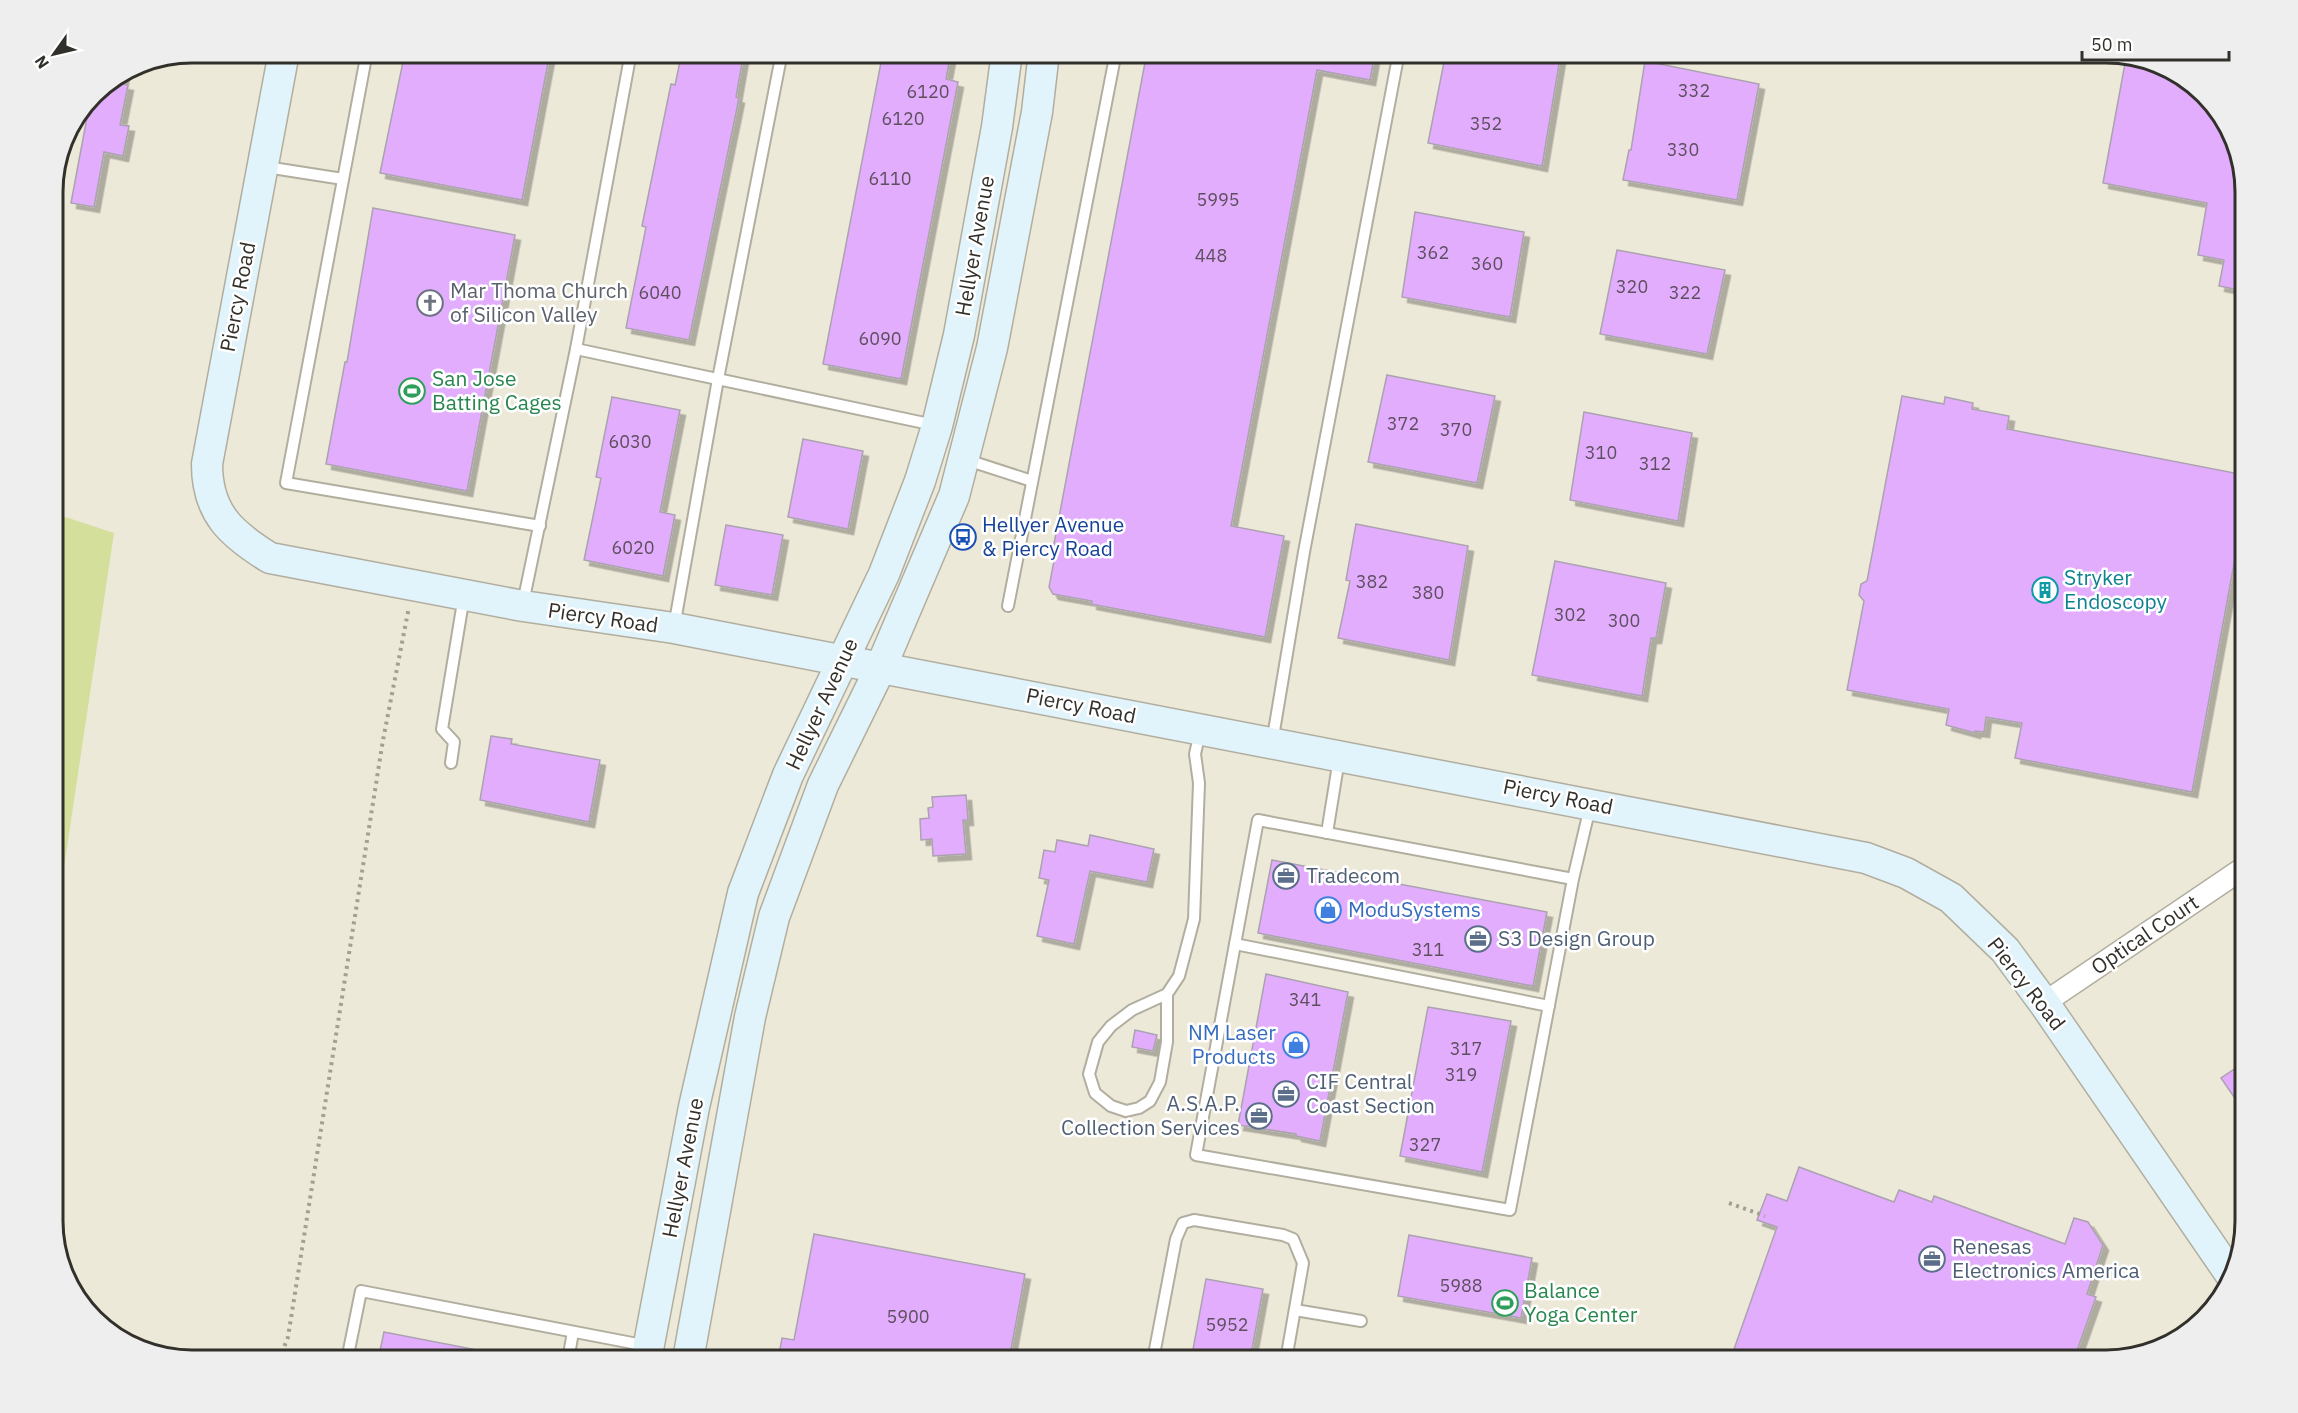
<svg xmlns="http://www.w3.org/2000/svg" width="2298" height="1413" font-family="'IBM Plex Sans',sans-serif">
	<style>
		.green { fill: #d4df9b }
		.building { fill: #e3adfd; stroke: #aba2af; stroke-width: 1.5; filter: url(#shadow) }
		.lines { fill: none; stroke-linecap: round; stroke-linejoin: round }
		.lane-casing { stroke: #b2ae9f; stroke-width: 14 }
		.street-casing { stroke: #b2ae9f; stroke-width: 24 }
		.secondary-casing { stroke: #b2ae9f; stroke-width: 33 }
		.path { stroke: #a39f93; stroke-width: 4; stroke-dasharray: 3 4.5; stroke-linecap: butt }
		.lane { stroke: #fff; stroke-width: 10 }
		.street { stroke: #fff; stroke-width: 21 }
		.secondary { stroke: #e1f3fb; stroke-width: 30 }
		.labels { text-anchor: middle; stroke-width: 5; stroke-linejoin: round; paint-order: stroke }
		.number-label { font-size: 18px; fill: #5e4f5f }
		.street-label { font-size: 21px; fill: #32302a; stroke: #fff }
		.worship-label { font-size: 21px; fill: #5b616d; stroke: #fff; text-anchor: start }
		.leisure-label { font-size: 21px; fill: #27864d; stroke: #fff; text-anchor: start }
		.transit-label { font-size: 21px; fill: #164399; stroke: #fff; text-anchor: start }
		.culture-label { font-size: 21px; fill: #0d838f; stroke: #fff; text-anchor: start }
		.service-label { font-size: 21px; fill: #4e5e75; stroke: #fff; text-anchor: start }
		.shop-label { font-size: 21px; fill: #366cbe; stroke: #fff; text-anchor: start }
		.rim { fill: none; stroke: #32302a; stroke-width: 3 }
	</style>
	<defs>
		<filter id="shadow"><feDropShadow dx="5.5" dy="5.5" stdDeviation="0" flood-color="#0004"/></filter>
	</defs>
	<rect width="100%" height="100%" fill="#ede9d9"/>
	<path class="green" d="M53 513 114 533 53 941Z"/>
	<g class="building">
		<path d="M405 52H550L522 200 380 173Z"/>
		<path d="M682 52H744L736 97 739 98 689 340 626 328 646 227 642 226 671 84 675 85Z"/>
		<path d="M883 52H951L946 79 958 82 901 379 823 364Z"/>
		<path d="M1147 52H1375L1370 80 1317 70 1231 526 1284 536 1265 637 1091 604 1092 601 1053 594 1049 587 1056 550 1053 549Z"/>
		<path d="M1446 52H1561L1542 166 1428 143Z"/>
		<path d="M2126 58 2176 71 2227 122 2245 183V291L2219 286 2224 260 2198 255 2207 203 2103 183Z"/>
		<path d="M1645 61 1759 84 1737 200 1623 180 1629 150H1631Z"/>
		<path d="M124 73 122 84 128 85 120 125 129 126 123 156 104 152 94 207 71 203 91 96Z"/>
		<path d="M373 208 515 235 467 491 326 464 345 362H347Z"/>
		<path d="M1415 212 1524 232 1510 317 1402 297Z"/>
		<path d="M1617 250 1725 270 1707 354 1600 334Z"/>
		<path d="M1387 375 1495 396 1477 483 1368 462Z"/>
		<path d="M1902 396 1944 404 1945 397 1973 403 1972 409 2009 416 2007 429 2245 475V504L2192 792 2015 758 2022 723 1986 717 1984 732 1975 731V733L1946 725 1949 709 1847 690 1864 601 1859 595 1861 584 1867 581Z"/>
		<path d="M612 397 680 410 660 512 675 515 663 576 584 560 601 478 596 477Z"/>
		<path d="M1584 412 1692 433 1678 521 1570 500Z"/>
		<path d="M803 439 863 451 848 529 788 517Z"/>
		<path d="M1356 524 1468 546 1449 660 1338 638 1350 581 1346 580Z"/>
		<path d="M726 525 783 535 772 595 715 585Z"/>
		<path d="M1555 561 1666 583 1656 638H1651L1642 696 1532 675Z"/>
		<path d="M491 736 512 739 511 744 600 760 589 822 480 800Z"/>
		<path d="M966 795 968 820H963L966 854 933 856 932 839 921 840 920 819 929 818 928 808 933 807 932 797Z"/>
		<path d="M1090 835 1154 849 1147 882 1090 871 1074 944 1037 936 1049 880 1039 878 1044 850 1055 852 1057 840 1088 846Z"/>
		<path d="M1272 860 1547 912 1533 986 1258 933Z"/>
		<path d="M1266 974 1348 992 1320 1141 1296 1136V1134L1238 1125Z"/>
		<path d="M1428 1007 1511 1021 1482 1172 1400 1156Z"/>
		<path d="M1135 1030 1157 1035 1153 1051 1132 1047Z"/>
		<path d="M2245 1062V1113L2221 1078Z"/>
		<path d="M1799 1167 1894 1202 1899 1190 1932 1202 1934 1196 2065 1244 2074 1218 2088 1222 2103 1245 2087 1294 2096 1297 2074 1359 2065 1356 2063 1360H1757L1733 1352 1777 1227 1757 1220 1767 1194 1787 1201Z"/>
		<path d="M814 1234 1025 1274 1009 1360H778L782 1338 794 1340Z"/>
		<path d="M1409 1235 1532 1258 1521 1318 1398 1296Z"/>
		<path d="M1206 1279 1263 1289 1250 1360H1191Z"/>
		<path d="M384 1332 493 1353V1360H378Z"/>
	</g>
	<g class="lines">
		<g class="lane-casing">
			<g id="lane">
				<path d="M367 52 286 483 540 526"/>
				<path d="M266 167 343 179"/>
				<path d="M576 349 934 425"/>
				<path d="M964 459 1032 481"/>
				<path d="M523 603 576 349 631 52"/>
				<path d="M1008 606 1116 52"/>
				<path d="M674 627 718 379 782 52"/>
				<path d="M1272 743 1304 552 1399 52"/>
				<path d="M451 763 454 742 442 729 464 596"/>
				<path d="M1327 833 1339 759"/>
				<path d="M1573 879 1258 820 1196 1155 1510 1210 1573 879 1590 807"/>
				<path d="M1235 944 1549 1006"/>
				<path d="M1167 994 1132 1010 1111 1026 1098 1042 1089 1074 1095 1093 1111 1106 1126 1111 1139 1108 1150 1101 1160 1082 1167 1042V994L1179 976 1194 919 1199 783 1195 754 1200 732"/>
				<path d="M1295 1310 1361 1321"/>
				<path d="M347 1360 361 1291 648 1346"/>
				<path d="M568 1360 573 1332"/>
				<path d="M1153 1360 1176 1239 1183 1223 1194 1220 1283 1235 1293 1239 1303 1263 1286 1360"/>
			</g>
		</g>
		<g class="street-casing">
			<path id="street" d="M2044 1003 2245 867"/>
		</g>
		<g class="secondary-casing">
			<g id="secondary">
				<path d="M284 52 207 464C207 513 231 534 270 558L523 606 674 628 1866 858 1906 873 1951 898 2005 950 2044 1003 2231 1275"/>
				<path d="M646 1360 694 1107 743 893 788 775 884 574 920 481 937 426 959 335 997 127 1007 52"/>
				<path d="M688 1360 750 1017 774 917 823 785 881 667 954 496 992 348 1037 112 1044 52"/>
			</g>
		</g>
		<g class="path">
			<path d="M1729 1203 1765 1216"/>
			<path d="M279 1360 288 1337 383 740 409 607"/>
		</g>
		<use href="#lane" class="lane"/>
		<use href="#street" class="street"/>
		<use href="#secondary" class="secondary"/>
	</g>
	<defs>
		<g id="church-ring" transform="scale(1.35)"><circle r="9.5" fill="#fff" stroke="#6b7280" stroke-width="1.5"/><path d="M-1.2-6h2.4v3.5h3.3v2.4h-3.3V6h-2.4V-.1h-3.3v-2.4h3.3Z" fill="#6b7280"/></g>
		<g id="stadium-ring" transform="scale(1.35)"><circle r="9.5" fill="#fff" stroke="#2e9e5b" stroke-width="1.5"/><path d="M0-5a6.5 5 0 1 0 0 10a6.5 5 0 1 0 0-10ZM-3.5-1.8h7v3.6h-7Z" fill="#2e9e5b"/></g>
		<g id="bus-ring" transform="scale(1.35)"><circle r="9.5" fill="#fff" stroke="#1a4fb4" stroke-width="1.5"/><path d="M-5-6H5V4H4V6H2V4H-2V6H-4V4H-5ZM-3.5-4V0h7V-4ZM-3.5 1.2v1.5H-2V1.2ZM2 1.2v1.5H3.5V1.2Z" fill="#1a4fb4"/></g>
		<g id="building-ring" transform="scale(1.35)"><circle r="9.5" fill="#fff" stroke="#0f9aa8" stroke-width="1.5"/><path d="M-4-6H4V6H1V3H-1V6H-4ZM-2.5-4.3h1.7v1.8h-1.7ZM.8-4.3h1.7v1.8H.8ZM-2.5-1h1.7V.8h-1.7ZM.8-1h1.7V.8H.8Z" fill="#0f9aa8"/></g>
		<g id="office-ring" transform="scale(1.35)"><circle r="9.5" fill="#fff" stroke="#5c6f8a" stroke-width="1.5"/><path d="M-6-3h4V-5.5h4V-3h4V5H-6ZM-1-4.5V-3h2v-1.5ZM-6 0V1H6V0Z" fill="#5c6f8a"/></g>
		<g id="shop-ring" transform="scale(1.35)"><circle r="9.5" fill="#fff" stroke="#3f7fe0" stroke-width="1.5"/><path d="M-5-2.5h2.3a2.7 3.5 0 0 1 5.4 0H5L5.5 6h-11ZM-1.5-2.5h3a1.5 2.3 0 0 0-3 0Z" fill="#3f7fe0"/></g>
	</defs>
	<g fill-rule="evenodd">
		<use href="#church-ring" x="430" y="303"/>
		<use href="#stadium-ring" x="412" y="391"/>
		<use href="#bus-ring" x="963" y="537"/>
		<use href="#building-ring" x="2045" y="590"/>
		<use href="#office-ring" x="1286" y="876"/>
		<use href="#shop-ring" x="1328" y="910"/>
		<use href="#office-ring" x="1478" y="939"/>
		<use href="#shop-ring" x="1296" y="1045"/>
		<use href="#office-ring" x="1286" y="1094"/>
		<use href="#office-ring" x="1259" y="1116"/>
		<use href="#office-ring" x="1932" y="1259"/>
		<use href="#stadium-ring" x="1505" y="1303"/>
	</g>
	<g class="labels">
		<g class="number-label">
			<text x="1694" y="97">332</text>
			<text x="928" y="98">6120</text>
			<text x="903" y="125">6120</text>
			<text x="1486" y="130">352</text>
			<text x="1683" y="156">330</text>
			<text x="890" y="185">6110</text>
			<text x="1218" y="206">5995</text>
			<text x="1433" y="259">362</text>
			<text x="1211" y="262">448</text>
			<text x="1487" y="270">360</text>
			<text x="1632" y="293">320</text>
			<text x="660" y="299">6040</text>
			<text x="1685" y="299">322</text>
			<text x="880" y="345">6090</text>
			<text x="1403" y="430">372</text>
			<text x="1456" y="436">370</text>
			<text x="630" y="448">6030</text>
			<text x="1601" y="459">310</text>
			<text x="1655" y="470">312</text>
			<text x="633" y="554">6020</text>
			<text x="1372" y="588">382</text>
			<text x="1428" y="599">380</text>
			<text x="1570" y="621">302</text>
			<text x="1624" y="627">300</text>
			<text x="1428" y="956">311</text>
			<text x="1305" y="1006">341</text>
			<text x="1466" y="1055">317</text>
			<text x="1461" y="1081">319</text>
			<text x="1425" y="1151">327</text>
			<text x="1461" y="1292">5988</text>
			<text x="908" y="1323">5900</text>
			<text x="1227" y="1331">5952</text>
		</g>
		<g class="street-label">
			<text transform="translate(975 246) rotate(-80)" y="7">Hellyer Avenue</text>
			<text transform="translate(238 297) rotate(-79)" y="7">Piercy Road</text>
			<text transform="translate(603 618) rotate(8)" y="7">Piercy Road</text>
			<text transform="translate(822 704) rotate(-65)" y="7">Hellyer Avenue</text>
			<text transform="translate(1081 706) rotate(11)" y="7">Piercy Road</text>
			<text transform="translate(1558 797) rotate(11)" y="7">Piercy Road</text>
			<text transform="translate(2145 935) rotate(-34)" y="7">Optical Court</text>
			<text transform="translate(2026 984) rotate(52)" y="7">Piercy Road</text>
			<text transform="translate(683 1168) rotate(-79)" y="7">Hellyer Avenue</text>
		</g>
		<g class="worship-label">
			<text x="450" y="298">Mar Thoma Church<tspan x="450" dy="24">of Silicon Valley</tspan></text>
		</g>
		<g class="leisure-label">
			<text x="432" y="386">San Jose<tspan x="432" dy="24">Batting Cages</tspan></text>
			<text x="1524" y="1298">Balance<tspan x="1524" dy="24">Yoga Center</tspan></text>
		</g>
		<g class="transit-label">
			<text x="982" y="532">Hellyer Avenue<tspan x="982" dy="24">&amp; Piercy Road</tspan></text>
		</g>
		<g class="culture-label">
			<text x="2064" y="585">Stryker<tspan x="2064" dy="24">Endoscopy</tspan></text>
		</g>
		<g class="service-label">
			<text x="1306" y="883">Tradecom</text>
			<text x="1498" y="946">S3 Design Group</text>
			<text x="1306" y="1089">CIF Central<tspan x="1306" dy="24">Coast Section</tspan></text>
			<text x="1240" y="1111" text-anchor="end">A.S.A.P.<tspan x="1240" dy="24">Collection Services</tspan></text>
			<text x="1952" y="1254">Renesas<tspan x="1952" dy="24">Electronics America</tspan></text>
		</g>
		<g class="shop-label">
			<text x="1348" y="917">ModuSystems</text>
			<text x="1276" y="1040" text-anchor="end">NM Laser<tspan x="1276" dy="24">Products</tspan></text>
		</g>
	</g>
	<path d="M0 0H2298V1413H0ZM192 63H2106A129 129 0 0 1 2235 192V1221A129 129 0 0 1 2106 1350H192A129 129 0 0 1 63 1221V192A129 129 0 0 1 192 63Z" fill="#efeeee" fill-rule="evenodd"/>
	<path class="rim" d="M192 63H2106A129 129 0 0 1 2235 192V1221A129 129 0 0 1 2106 1350H192A129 129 0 0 1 63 1221V192A129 129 0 0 1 192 63Z"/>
	<g transform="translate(54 54) rotate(236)" stroke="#ffffff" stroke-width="4.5" paint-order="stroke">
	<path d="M0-4.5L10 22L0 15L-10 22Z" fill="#32302a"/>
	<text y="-9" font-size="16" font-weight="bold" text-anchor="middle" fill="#32302a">N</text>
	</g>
	<path d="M2082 51v9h147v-9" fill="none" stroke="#32302a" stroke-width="3"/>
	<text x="2091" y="51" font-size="18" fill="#32302a" stroke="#ffffff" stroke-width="4.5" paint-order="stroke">50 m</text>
</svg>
